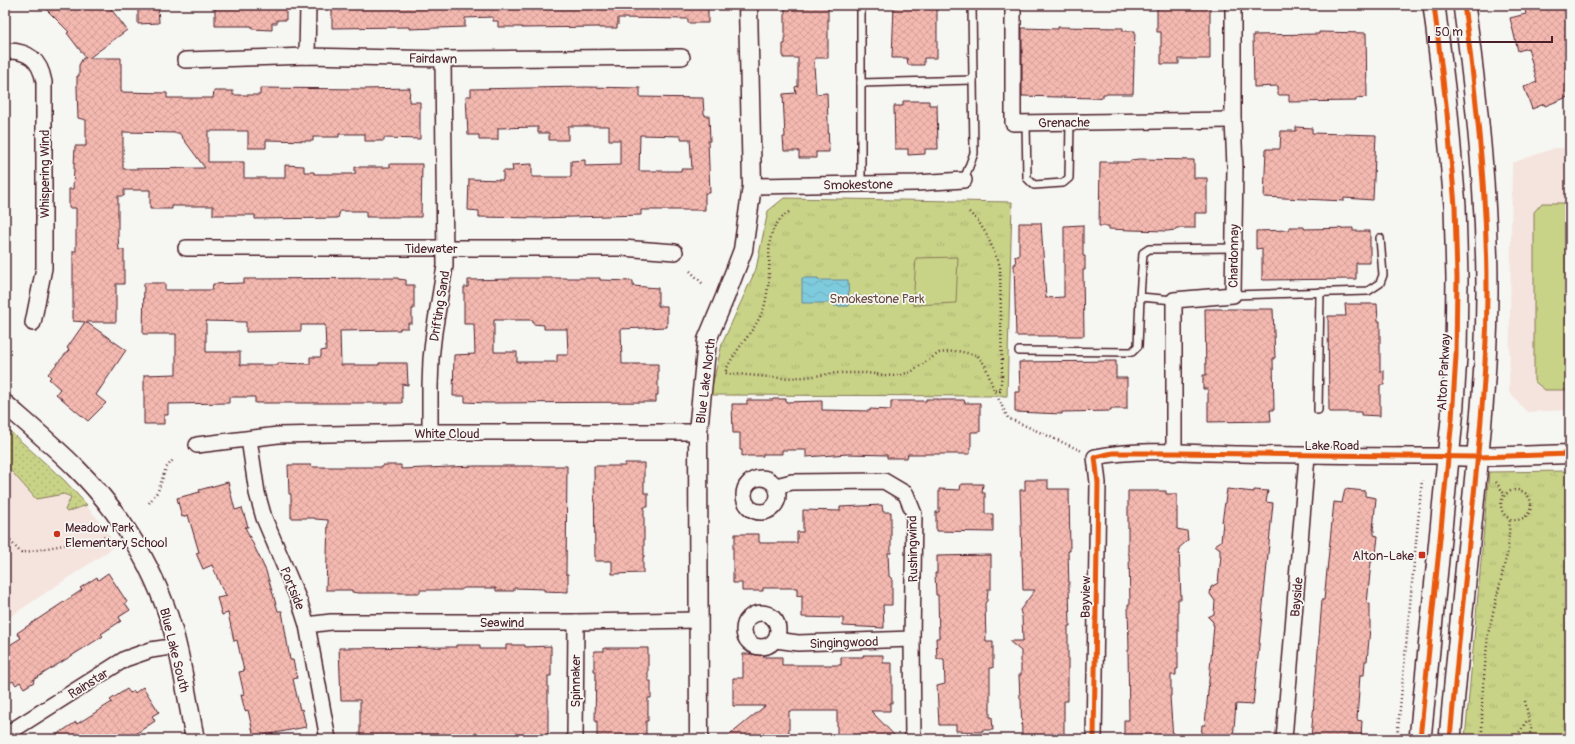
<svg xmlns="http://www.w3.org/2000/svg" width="1575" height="744" font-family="Pangolin,sans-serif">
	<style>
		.built { fill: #f5e4de }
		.grass { fill: url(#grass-dots); stroke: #897959 }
		.park { fill: url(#park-tufts); stroke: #897959 }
		.pitch { fill: #c8d387; stroke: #897959 }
		.water { fill: url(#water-waves); stroke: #698696 }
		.building { fill: url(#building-cross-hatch); stroke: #4a1f2b; fill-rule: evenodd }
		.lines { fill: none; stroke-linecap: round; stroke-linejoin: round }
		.service-casing { stroke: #4a1f2b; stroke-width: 10 }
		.minor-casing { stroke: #4a1f2b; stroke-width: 18 }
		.tertiary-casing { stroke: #4a1f2b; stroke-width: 21 }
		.secondary-casing { stroke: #4a1f2b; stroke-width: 24 }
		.path { stroke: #4a1f2b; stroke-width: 2.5; stroke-dasharray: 1 3; stroke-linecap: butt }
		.service { stroke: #f6f6f2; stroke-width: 7 }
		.minor { stroke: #f6f6f2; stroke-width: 15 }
		.tertiary { stroke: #f6f6f2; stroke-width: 18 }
		.secondary { stroke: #f6f6f2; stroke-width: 21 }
		.cycleway-casing { stroke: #f6f6f2; stroke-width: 8 }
		.cycleway { stroke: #e8590c; stroke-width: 5 }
		.poi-dot { fill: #c8321e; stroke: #f6f6f2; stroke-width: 1.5 }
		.labels { text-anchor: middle; stroke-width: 3.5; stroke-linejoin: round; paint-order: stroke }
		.street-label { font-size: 13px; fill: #4a1f2b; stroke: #f6f6f2 }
		.park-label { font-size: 13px; fill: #6a4c42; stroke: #f6f6f2 }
		.poi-label { font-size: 13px; fill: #4a1f2b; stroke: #f6f6f2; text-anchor: start }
	</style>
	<defs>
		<pattern id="grass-dots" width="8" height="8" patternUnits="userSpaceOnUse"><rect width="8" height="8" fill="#c8d387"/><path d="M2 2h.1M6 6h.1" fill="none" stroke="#adb575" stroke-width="1.8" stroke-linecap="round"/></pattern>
		<pattern id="park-tufts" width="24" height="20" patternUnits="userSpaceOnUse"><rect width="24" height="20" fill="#c8d387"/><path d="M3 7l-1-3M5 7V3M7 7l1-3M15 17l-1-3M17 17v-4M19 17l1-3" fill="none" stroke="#adb575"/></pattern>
		<pattern id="water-waves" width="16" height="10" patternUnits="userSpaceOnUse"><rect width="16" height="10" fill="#7ecbdd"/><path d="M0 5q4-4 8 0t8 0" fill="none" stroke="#6eaebe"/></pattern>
		<pattern id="building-cross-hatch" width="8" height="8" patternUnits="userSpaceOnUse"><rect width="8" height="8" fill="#f4b9b0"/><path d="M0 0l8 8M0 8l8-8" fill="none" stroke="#d39f98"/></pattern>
	</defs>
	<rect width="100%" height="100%" fill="#f6f6f2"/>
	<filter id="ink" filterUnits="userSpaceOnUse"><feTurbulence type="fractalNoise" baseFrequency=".025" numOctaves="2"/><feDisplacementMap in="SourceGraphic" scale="8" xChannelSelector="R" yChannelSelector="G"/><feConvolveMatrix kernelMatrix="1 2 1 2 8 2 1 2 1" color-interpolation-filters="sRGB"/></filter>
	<g filter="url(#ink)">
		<g class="built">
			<path d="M1555 148H1570V410L1527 412 1509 392 1512 163Z"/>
			<path d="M5 430 77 495 100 522 116 546 5 620Z"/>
		</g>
		<path class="grass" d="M5 427 64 480 87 505 67 512 65 510 71 497 64 494 36 499 5 464Z"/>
		<g class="park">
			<path d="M784 198 1012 202 1007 396 710 395 722 344 756 269 768 211Z"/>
			<path d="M1570 471V739H1465L1489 472Z"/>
		</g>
		<g class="pitch">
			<path d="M1542 203H1570V390H1545L1534 381V212Z"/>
			<path d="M958 257 956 303 913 305 916 258Z"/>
		</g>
		<path class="water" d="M802 278H818L819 280H848L849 306H834V303H802Z"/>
		<g class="building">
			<path d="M42 5H108L127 30 89 58H121V92L167 93V98H213L214 91H233V95H260V88L364 89 410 88 409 102H420V139L384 138V141H365V134H339V137H313V141L266 140V148H248V131H208V162H244V178H285V165L304 166V172H314V174H355V167H390V164H422L421 217H366V211H340L338 218 255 219V215H213V206H172V209H150V190H124V196H118V237L119 250H124V284H116V322H86L126 350 96 395 106 403 88 421 56 394 60 389 49 379 51 377 48 374 69 350 67 348 85 322 73 321V251H76V208H69V189H73L75 146H86V120L78 118 77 88V76H79V65L83 58H86L67 33 69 32ZM123 132 179 133 205 168 123 169Z"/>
			<path d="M138 5H158L159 23 138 24Z"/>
			<path d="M215 5H286V20H277V23H272V30L252 29V26H215Z"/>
			<path d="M332 5H708V23H688V19L618 18V25H617V28H599V27L522 28V27H498V21H493V17L465 18V27L409 29V27L332 28Z"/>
			<path d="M785 5H828V58H815L814 65 816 94 827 93 829 152H816V158H799V151H784L783 137H785L783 94 796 93 795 87 798 86V58H783V44H785Z"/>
			<path d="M894 5H937V58H924V65H908L907 58H892Z"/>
			<path d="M1157 5H1210V59H1179V64H1161V32H1157Z"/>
			<path d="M1524 5H1570V96L1545 106 1544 104 1532 109 1524 87 1537 82 1528 48 1518 51 1510 18 1526 14Z"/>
			<path d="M1058 27 1123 28V31H1135L1133 94H1103V97L1095 98 1022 96V28L1058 29Z"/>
			<path d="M1319 32 1366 33 1367 97 1356 98V101L1289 102V95H1278V86L1254 87 1253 35 1319 34Z"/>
			<path d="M586 87 640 88V97L703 98 704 114H705V116H709L710 141H708L710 193H705V210H641V215L540 218 479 217V211L468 210 469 179 503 180V171H513L512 165 532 164V177H571V161L585 160V166L620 165V140H609V126H568V140H549V133H538V127L498 128V140H479V135H468L466 96H471V89ZM640 135 681 136V139H690L692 169H681V171H639Z"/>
			<path d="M903 101H929V105H937L938 149H925V154L908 155V149H895L894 106H903Z"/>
			<path d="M1296 127 1312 128V133L1376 135 1373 200 1344 198V201L1264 197 1266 149H1280L1281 131H1296Z"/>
			<path d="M1139 159 1194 160V178H1207V213H1195V228H1176V230L1167 231 1131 230 1109 229V226H1099L1100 162H1130L1131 160Z"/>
			<path d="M1019 223H1041L1046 298 1064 297V226L1083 225V256H1085V270H1083L1084 336H1016L1014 264H1016L1015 256H1019Z"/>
			<path d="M1289 227H1304V229L1353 228V231H1370V263H1356V279L1262 280V248L1256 249V231L1289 230Z"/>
			<path d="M398 278V279L406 280V285H414V309H412V323H408V328H400V330L340 331 341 365H379V363H407L408 385 402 384V403H255V397H229V403L168 404V415H164V424H144V375L176 374V334H143L144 283H165V290H212L213 284 244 283V279ZM206 321 246 322V332L301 331V325H325L326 350 321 351V357H310V364L278 363V365H240V352H206Z"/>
			<path d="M510 278H600V280L633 281V286L658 288V306H667V327L621 329 622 364H658V395H656V402L486 403 465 402V396H453L454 355 475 354 474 324H464V287H468V280L510 279ZM494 320H533V324L544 325V329H567L568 355H557V362H517V352H494Z"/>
			<path d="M1345 304H1377L1378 321H1380V371H1384V385H1380V416L1361 415V412H1329L1328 316H1346Z"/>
			<path d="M1205 309H1273L1275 358H1273L1274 410H1270L1271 421 1208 422V389H1203V375H1206Z"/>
			<path d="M1116 361V378H1127V409H1110L1111 411 1062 412V414L1015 412V392H1020L1019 362Z"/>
			<path d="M773 399H786V402L822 401V410L870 411V409L891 410V401H926V399H939V400H964L965 403H980V432H971V449H970V454H908L907 458H887V455L848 454 806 457V450H782V454H763V456H742V450H740V433H733L732 404H747V400H773Z"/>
			<path d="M625 463H644V493H648V507H644V557H643V573L612 574V561H595L594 466H625Z"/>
			<path d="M288 465H311V467H383V465H401V469L475 466H567L566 574H568V592L544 591V589L514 588V591H496V588H464L461 590H420V593H359L352 592V590H326L328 520 315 519V518H291V494H289Z"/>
			<path d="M1025 480H1048V489H1069L1070 551H1068L1070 626H1068V701H1064V739H1024L1022 737 1021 699H1020L1019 675H1021V651L1009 641H1023L1022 617 1020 610 1035 590H1023L1020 490H1025Z"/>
			<path d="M228 482 235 510 242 508 248 527H245L266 571 278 611H282L290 660H293L297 678 293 679 300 710 302 709 306 727 254 737 248 710 245 711 241 695 244 694 239 672 244 671 237 640 234 641 228 613 222 615 217 598 227 596 222 589 212 565 203 569 196 553 199 552 188 515 182 517 177 498 200 492 199 490Z"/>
			<path d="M961 484H983L982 493H985V514H993V532L936 531V512H939V489L960 490Z"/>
			<path d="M1227 489 1254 492V490L1268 491 1266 502 1273 503 1256 676 1253 705 1236 704 1233 739H1201L1202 725H1205L1214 625H1213V622L1208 617 1214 614 1215 601 1210 594 1211 587 1218 583 1221 556H1220V549L1215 545 1221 541 1223 522H1222Z"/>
			<path d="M1345 489 1365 491V496L1376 498 1373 530H1374V535L1378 536 1376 554H1373L1372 562H1371L1367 604H1370V628L1367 661H1365L1364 675H1360L1357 720 1362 721 1361 736H1359V739H1311L1322 600H1324L1334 502 1342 503Z"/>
			<path d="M1128 491H1166V494H1177V529L1187 531 1188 540 1179 548 1181 599H1178V669H1176V675H1171V696H1170L1173 739H1124V720H1129L1128 650H1129L1128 604H1130L1129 554 1128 553Z"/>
			<path d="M882 505 883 512H891V553H888L889 576 892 579V605H883L884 628 843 626V618L802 617V595L797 596V588H763V591H742V583H733V543H735V534H759V542L761 543H797V532H803V510L840 511V507Z"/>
			<path d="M991 555V589H988L987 601 985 603 986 642H993V668H990V717H992L993 730H982V732L956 731V725H939L937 686 945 684 944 659H937L936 638H939L938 595H936L935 573H937V556Z"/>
			<path d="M108 573 127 602 125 603 130 610 119 617 121 621 101 634 103 636 33 680 34 682 24 688 20 682 16 685 13 681 5 686V648L21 638 17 633 82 590 80 588 97 577 98 580Z"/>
			<path d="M456 645H480V649H506V645H525V647L551 646V676H548V736H544V739H366V736H360V700H341L339 648 456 647Z"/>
			<path d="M604 648H648V681H651V698H648V721H646V739H597V721H595L596 671H594V651H604Z"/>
			<path d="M743 654H763L764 657H782V665H841V657H863V655H883V663H892V703H890V711H871L898 739H837V711H789V739H725L765 706H733V678H743Z"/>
			<path d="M143 687 159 712 152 716 155 721 128 739H50L76 722 77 724 112 702 110 700 127 689 130 693 134 691 135 693Z"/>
		</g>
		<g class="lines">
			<g class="service-casing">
				<g id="service">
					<path d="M861 83 973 80"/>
					<path d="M1026 123 1027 178 1034 185 1063 183 1069 178 1070 122"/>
					<path d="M964 180 974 153 972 5"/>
					<path d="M861 183V5"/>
					<path d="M1233 295 1368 291 1380 283 1383 275 1380 238"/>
					<path d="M1140 297 1143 253 1149 249 1233 248"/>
					<path d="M1019 351 1132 352 1138 346 1140 297 1174 300"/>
					<path d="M1318 410 1320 292"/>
				</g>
			</g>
			<g class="minor-casing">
				<g id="minor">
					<path d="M1013 5V123L1233 120"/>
					<path d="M5 51C29 50 40 60 44 82V268L33 323"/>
					<path d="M307 56 308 5"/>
					<path d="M185 60 307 56 443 59 682 57"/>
					<path d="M752 186 916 183 964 180"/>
					<path d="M186 248H622L675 252"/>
					<path d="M430 432V387L431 359 434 332 445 266 443 59"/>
					<path d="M249 439 257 493 264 518 300 603 307 625 328 739"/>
					<path d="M197 445 278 435 430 432H698"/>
					<path d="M1174 453V300L1233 295 1235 167 1233 120V5"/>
					<circle cx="761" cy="495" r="17"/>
					<path d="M776 486 792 482 884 481 906 494 914 514 912 639 913 739"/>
					<circle cx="761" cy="630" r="17"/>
					<path d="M307 625 331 622H576L698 620"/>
					<path d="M776 640 798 643 912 639"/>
					<path d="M5 735 125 659 151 650 177 646"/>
					<path d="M575 739 576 622"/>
					<path d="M1094 739 1098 483 1095 457C1141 448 1194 453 1241 454 1310 456 1379 456 1448 456"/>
					<path d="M1284 739 1307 456"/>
				</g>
			</g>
			<g class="tertiary-casing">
				<g id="tertiary">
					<path d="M5 404C29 425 54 446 77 469 115 507 146 555 165 606 181 648 186 695 195 739"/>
					<path d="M1448 456 1478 457 1570 454"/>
					<path d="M699 739 698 432 707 340 725 297 743 250 752 186 748 5"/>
				</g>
			</g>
			<g class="secondary-casing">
				<g id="secondary">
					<path d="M1420 739 1452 419 1456 356 1457 278 1455 206 1447 113 1434 5"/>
					<path d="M1450 739C1456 670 1463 601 1470 533 1476 476 1482 420 1485 363 1492 243 1480 124 1464 5"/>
				</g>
			</g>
			<g class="path">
				<path d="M789 212C765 228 770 248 769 273 769 283 767 294 765 304 758 330 734 348 725 373L780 378 806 377 837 373H866L893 376 911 372 939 353 957 351 977 355 985 365 994 390 1008 418 1082 451"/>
				<path d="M969 212 978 221 987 235 1000 266 1002 373 1000 391 994 390"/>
				<path d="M690 271 703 284"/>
				<path d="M1496 482 1505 495"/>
				<circle cx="1516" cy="505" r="15"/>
				<path d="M149 503 158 491 166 468 173 460"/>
				<path d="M5 535 21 553 111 536"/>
				<path d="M1525 701 1531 729 1529 739"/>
				<path d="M1397 739 1422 480"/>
				<path d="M1482 739V698L1488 634 1508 550 1510 518"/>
				<path d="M1515 739 1528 719"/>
			</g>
			<use href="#service" class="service"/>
			<use href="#minor" class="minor"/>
			<use href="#tertiary" class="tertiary"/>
			<use href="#secondary" class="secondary"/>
			<g class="cycleway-casing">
				<g id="cycleway">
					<path d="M1094 739 1098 483 1095 457 1113 453H1174L1478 457 1570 454"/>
					<path d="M1420 739 1452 419 1456 356 1457 278 1455 206 1447 113 1434 5"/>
					<path d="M1450 739C1456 670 1463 601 1470 533 1476 476 1482 420 1485 363 1492 243 1480 124 1464 5"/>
				</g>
			</g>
			<use href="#cycleway" class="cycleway"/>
		</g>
	</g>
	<g class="poi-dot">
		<circle cx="57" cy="534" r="4"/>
		<rect x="1418" y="551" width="8" height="8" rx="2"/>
	</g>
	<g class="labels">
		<g class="street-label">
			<text transform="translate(433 58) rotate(1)" y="5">Fairdawn</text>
			<text transform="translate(1064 122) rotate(-1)" y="5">Grenache</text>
			<text transform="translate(44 174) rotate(-90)" y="5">Whispering Wind</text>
			<text transform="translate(858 184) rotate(-1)" y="5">Smokestone</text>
			<text x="431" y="253">Tidewater</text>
			<text transform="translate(1233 256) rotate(-89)" y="5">Chardonnay</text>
			<text transform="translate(439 306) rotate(-81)" y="5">Drifting Sand</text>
			<text transform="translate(1443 372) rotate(-87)" y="5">Alton Parkway</text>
			<text transform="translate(705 381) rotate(-83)" y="5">Blue Lake North</text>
			<text x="447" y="438">White Cloud</text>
			<text x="1332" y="450">Lake Road</text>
			<text transform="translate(912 549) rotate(-91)" y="5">Rushingwind</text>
			<text transform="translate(293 588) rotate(68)" y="5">Portside</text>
			<text transform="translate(1085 597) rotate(-89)" y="5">Bayview</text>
			<text transform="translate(1296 597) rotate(-85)" y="5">Bayside</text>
			<text x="502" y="627">Seawind</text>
			<text transform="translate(844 642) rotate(-2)" y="5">Singingwood</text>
			<text transform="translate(175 650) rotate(76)" y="5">Blue Lake South</text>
			<text transform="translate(575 681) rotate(-90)" y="5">Spinnaker</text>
			<text transform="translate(88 683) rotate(-32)" y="5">Rainstar</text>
		</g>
		<g class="park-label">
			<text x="877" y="303">Smokestone Park</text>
		</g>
		<g class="poi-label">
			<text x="65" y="532">Meadow Park<tspan x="65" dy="15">Elementary School</tspan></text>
			<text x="1414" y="560" text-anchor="end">Alton-Lake</text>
		</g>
	</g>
	<rect width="1575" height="744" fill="none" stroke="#f6f6f2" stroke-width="20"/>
	<rect x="10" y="10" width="1555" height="724" fill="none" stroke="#4a1f2b" stroke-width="1.5" filter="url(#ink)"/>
	<path d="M1429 36v6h123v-6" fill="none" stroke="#4a1f2b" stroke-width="2"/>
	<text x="1435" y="36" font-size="12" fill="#4a1f2b" stroke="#f6f6f2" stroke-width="3" paint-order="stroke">50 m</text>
</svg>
